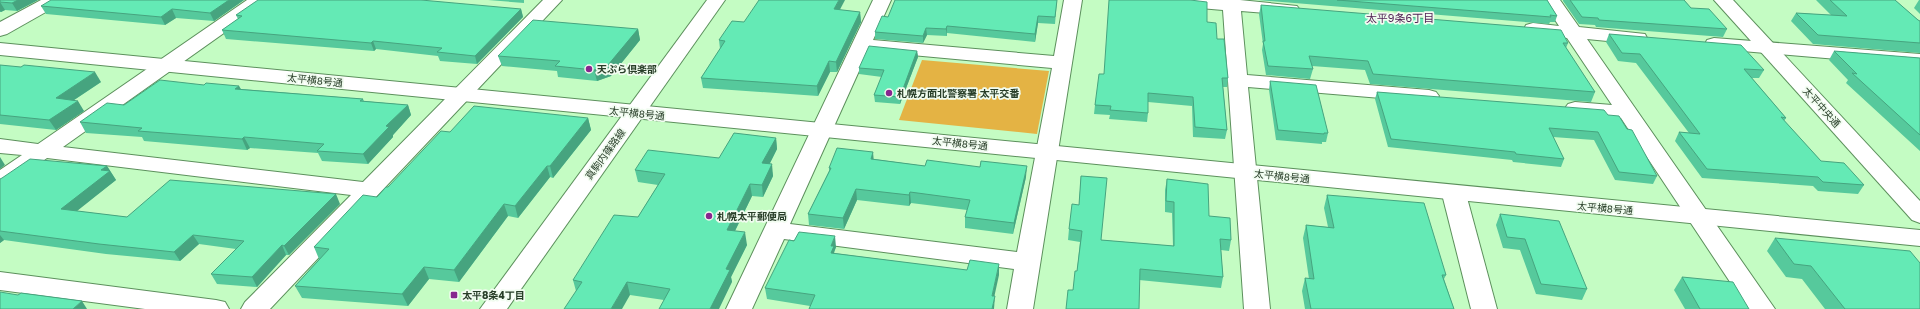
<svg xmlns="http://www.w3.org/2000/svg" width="1920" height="309" font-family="'Golos Text','Noto Sans JP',sans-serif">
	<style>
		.green { fill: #e4b344 }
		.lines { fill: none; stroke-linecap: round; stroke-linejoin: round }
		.minor-casing { stroke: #5c905c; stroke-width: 2 }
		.tertiary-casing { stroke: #5c905c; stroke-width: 2 }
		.primary-casing { stroke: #5c905c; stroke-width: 2 }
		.minor { fill: #fff; fill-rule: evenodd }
		.tertiary { fill: #fff; fill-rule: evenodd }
		.primary { fill: #fff; fill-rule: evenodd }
		.wall { fill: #56c99c }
		.shaded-wall { fill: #46a47f }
		.building { fill: #64eab5; stroke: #46a47f }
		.poi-dot { fill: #87268f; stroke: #f1fcf0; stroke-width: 1.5 }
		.labels { text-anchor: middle; stroke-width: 3.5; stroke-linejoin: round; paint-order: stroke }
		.poi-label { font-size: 10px; font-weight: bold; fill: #283e28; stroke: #f1fcf0; text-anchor: start }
		.street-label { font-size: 10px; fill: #283e28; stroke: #f1fcf0 }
		.neighbourhood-label { font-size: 11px; fill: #512355; stroke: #f1fcf0 }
	</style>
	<rect width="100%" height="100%" fill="#c4fcc3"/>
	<path class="green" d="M922 60 1049 71 1037 134 899 120Z"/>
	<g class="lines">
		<g class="minor-casing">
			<g id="minor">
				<path d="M41 0H63L60 4 7 34 0 36V22Z"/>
				<path d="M247 0H268L265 4 63 147 363 182 543 0H562L270 309H241L245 302 351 195 47 158 8 186 0 188V170L22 155 0 153V139L38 144Z"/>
				<path d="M873 0H891L873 40 1054 56 1064 0H1082L1033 309H1007L1014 269 784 239 752 309H726ZM868 51 1052 68 1017 252 790 224Z"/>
				<path d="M1156 0H1240L1297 6 1300 10 1297 14 1291 15 1241 11 1247 75 1429 90 1436 92 1439 96 1436 100 1429 102 1248 87 1270 309H1244L1223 10 1165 5 1159 4Z"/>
				<path d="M1542 0H1560L1579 27 1645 34 1647 38 1645 42 1638 44 1587 39 1775 309H1748L1621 118 1568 112 1565 108 1568 104 1575 102 1612 105 1567 38 1526 33 1524 29 1526 25 1533 23 1559 26Z"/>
				<path d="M1714 38 1920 54V66L1707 48 1705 44 1707 40Z"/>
				<path d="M1454 187 1462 189 1466 194 1497 309H1471L1442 194 1446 189Z"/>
				<path d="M0 272 216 300 225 302 229 309H145L0 290Z"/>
			</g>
		</g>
		<g class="tertiary-casing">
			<g id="tertiary">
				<path d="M1714 0H1733L1920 201V223L1912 220Z"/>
				<path d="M0 43 1920 230V246L0 55Z"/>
			</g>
		</g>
		<g class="primary-casing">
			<path id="primary" d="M707 0H725L507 309H480Z"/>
		</g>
		<use href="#minor" class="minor"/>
		<use href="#tertiary" class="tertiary"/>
		<use href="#primary" class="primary"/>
	</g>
	<g class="wall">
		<path d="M0 0H38L17 11 5 10 1 12H0Z"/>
		<path d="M244 0 214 21 176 18 165 25 46 14 41 6Z"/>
		<path d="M488 0H524V3Z"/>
		<path d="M895 0H1057L1055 24 1038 23 1035 42 947 33V36L927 35 923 43 875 39V32L888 17Z"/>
		<path d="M1258 0H1547L1557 16 1555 22H1550L1549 24Z"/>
		<path d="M1563 0H1684L1691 8 1727 29 1723 37 1596 27 1595 25 1579 24 1563 1Z"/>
		<path d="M1816 0H1895L1918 20 1920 21V53L1813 44 1791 21 1796 13 1831 15Z"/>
		<path d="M1919 0H1920V14L1914 8Z"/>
		<path d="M1261 5 1568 43 1566 48 1595 92 1591 102 1370 84 1365 70 1312 66 1313 69 1310 79 1266 75 1262 50 1263 44 1259 14Z"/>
		<path d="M521 9 523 17 477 64 440 61 438 56 376 49 374 51 226 39 222 30 238 19 236 15Z"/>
		<path d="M840 10 860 12 861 22 837 72H830L818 96 703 88 701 78 720 49 719 40 744 22Z"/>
		<path d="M1207 22 1217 39 1228 78 1227 87H1223L1227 130 1225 139 1193 137 1192 106 1148 102V113L1147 122 1109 119 1110 115 1094 114 1095 105 1104 74Z"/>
		<path d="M638 29 640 40 611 76 597 81 558 77 557 71 502 66 498 56Z"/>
		<path d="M1609 34 1764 70 1759 78H1752L1786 118 1784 121 1821 161 1864 185 1858 194 1818 191 1813 186 1702 178 1675 141 1679 132 1689 133 1636 63 1618 61 1606 42Z"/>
		<path d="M917 51 918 57 900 104 875 102 874 95 882 77 859 74V68Z"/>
		<path d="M1834 51 1920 58V151L1846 83 1848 80 1829 60Z"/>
		<path d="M0 65 101 82 74 100 84 111 56 130 0 124Z"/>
		<path d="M1270 81 1328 133 1326 142H1322V144L1276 140 1269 90Z"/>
		<path d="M204 85 239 86 241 89 363 99 364 101 408 105 411 115 393 135V137L368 164 322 161 318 153 250 148 247 150 144 141 142 137 86 133 80 122 124 105Z"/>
		<path d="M1377 92 1608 115 1627 129 1657 176 1653 184 1615 180 1594 140 1553 137 1564 159 1561 167 1513 162 1512 160 1388 147 1375 99Z"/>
		<path d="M588 118 591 130 553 178 550 177 518 218 508 216 459 282 429 279 408 306 302 298 295 286 319 259 314 247 377 197 450 132Z"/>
		<path d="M776 138 777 149 770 163 773 176 763 197 752 196 735 231 747 245 731 277 732 282 664 300 630 295 576 291 573 280 638 217 658 185 638 182 635 170 719 158Z"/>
		<path d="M874 159 925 166 1026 177 1013 234 965 228V217L967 210 911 203 909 206 857 200 844 229 809 225 808 214 829 171V168Z"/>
		<path d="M107 166 116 180 76 211 127 217 340 204 289 255H286L257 287 217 284 211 274 236 249 199 244 180 261 106 254 4 240 0 243V179Z"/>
		<path d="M1081 176 1101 240 1173 246 1172 213 1165 212V190L1167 179 1209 216 1231 240 1229 251 1221 250 1223 277 1221 288 1139 280 1073 290 1077 271 1080 242 1068 240 1069 229 1079 205Z"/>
		<path d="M1327 195 1446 275 1444 279 1454 309H1305L1302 291 1305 278 1309 279 1303 238 1306 225 1328 227 1324 208Z"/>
		<path d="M1500 214 1587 289 1582 300 1536 294 1520 250 1503 248 1496 225Z"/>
		<path d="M1775 238 1920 309H1825L1802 279 1786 277 1767 251Z"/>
		<path d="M794 241 836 247 834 253 999 275 810 306 767 299 765 288Z"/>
		<path d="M1682 277 1749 309H1685L1674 290Z"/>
	</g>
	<g class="shaded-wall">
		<path d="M18 0H38L17 11 12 3Z"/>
		<path d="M229 0H244L214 21 210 13Z"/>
		<path d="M839 0H845L835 19 834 9Z"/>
		<path d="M0 2 5 10 1 12 0 11Z"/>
		<path d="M172 9 176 18 165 25 161 17Z"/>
		<path d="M521 9 523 17 477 64 475 56Z"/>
		<path d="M860 12 861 22 837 72 836 62Z"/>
		<path d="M1038 16V23L1035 42V34Z"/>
		<path d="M947 26V36L946 29Z"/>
		<path d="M926 28 927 35 923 43V36Z"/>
		<path d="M638 29 640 40 611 76 597 81 594 70Z"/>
		<path d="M373 41 376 49 374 51 371 43Z"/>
		<path d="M917 51 918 57 900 104V97Z"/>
		<path d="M829 61 830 72 818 96 817 86Z"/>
		<path d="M95 72 101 82 62 108 56 98Z"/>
		<path d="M239 86 244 96 235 89Z"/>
		<path d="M78 101 84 111 56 130 49 120Z"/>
		<path d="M408 105 411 115 393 135V137L368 164 363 154 386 126Z"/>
		<path d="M588 118 591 130 553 178 550 166Z"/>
		<path d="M244 137 250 148 247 150 242 139Z"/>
		<path d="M776 138 777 149 764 175 762 163Z"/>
		<path d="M873 152 874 163 871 159Z"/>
		<path d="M0 157 5 165 0 169Z"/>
		<path d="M772 164 773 176 763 197 762 185Z"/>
		<path d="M107 166 116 180 67 219 61 209 101 170Z"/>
		<path d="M547 166 550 177 518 218 515 206Z"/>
		<path d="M1027 166 1026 177 1013 234 1014 223Z"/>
		<path d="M750 184 752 196 729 243 727 230Z"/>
		<path d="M856 189 857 200 844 229 843 218Z"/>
		<path d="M910 192 911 203 909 206V195Z"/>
		<path d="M336 194 340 204 289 255 284 246Z"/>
		<path d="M504 204 508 216 459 282 454 270Z"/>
		<path d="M745 232 747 245 731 277 732 282 719 309H710L726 269Z"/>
		<path d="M0 235 4 240 0 243Z"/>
		<path d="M193 235 199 244 180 261 174 252Z"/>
		<path d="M835 236 836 247 834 252 835 257 831 253V246Z"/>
		<path d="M282 245 286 255 257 287 252 277Z"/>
		<path d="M999 264V275L992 307V296Z"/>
		<path d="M424 267 429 279 408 306 402 294Z"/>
		<path d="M627 282 630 295 622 309H611Z"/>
		<path d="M995 296 994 309H992Z"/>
		<path d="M82 301 87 309H73Z"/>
	</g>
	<g class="building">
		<path d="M0 0H18L12 3 0 2Z"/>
		<path d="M51 0H229L210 13 172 9 161 17 41 6Z"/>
		<path d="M258 0H421L521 9 475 56 437 52 442 48 373 41 371 43 222 30 242 16 236 15Z"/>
		<path d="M759 0H839L834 9 860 12 836 62 829 61 817 86 701 78 725 41 719 40 732 21 744 22Z"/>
		<path d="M895 0H1057L1055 17 1038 16 1035 34 947 26 946 29 926 28 923 36 875 32 882 16 888 17Z"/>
		<path d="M1109 0H1190L1207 2V22L1216 23 1217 39H1224L1228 78H1222L1227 130 1195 127 1193 97 1148 93V113L1110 110 1111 106 1095 105 1099 74H1104Z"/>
		<path d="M1337 0H1547L1557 16 1550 15 1551 17Z"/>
		<path d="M1570 0H1684L1691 8 1709 9 1727 29 1599 20 1598 18 1582 17Z"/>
		<path d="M1830 0H1895L1918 20 1920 21V43L1818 35 1796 13 1847 16Z"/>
		<path d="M1261 5 1561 30 1568 43H1563L1595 92 1373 74 1368 61 1309 56 1313 69 1268 66 1263 41H1265Z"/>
		<path d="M533 20 638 29 608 65 594 70 555 66 560 61 498 56Z"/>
		<path d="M1609 34 1741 45 1764 70 1744 69 1786 118 1781 117 1821 161 1844 163 1864 185 1823 182 1818 177 1707 169 1679 132 1700 134 1640 54 1622 53Z"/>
		<path d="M869 46 917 51 900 97 874 95 884 70 859 68Z"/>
		<path d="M1834 51 1920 58V135L1852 73 1857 74Z"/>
		<path d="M0 65 21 67 24 65 95 72 56 98 78 101 49 120 0 115Z"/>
		<path d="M160 80 204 85 206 83 239 86 235 89 363 99 360 101 408 105 386 126 389 127 363 154 317 151 324 144 244 137 242 139 138 131 142 128 80 122 107 103 124 105Z"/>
		<path d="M1270 81 1316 85 1328 133H1324V134L1278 130Z"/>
		<path d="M1377 92 1604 110 1608 115 1619 116 1627 129 1632 130 1657 176 1619 172 1598 132 1549 128 1564 159 1516 154 1515 152 1391 139Z"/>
		<path d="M474 106 588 118 550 166H547L515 206 504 204 454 270 424 267 402 294 295 286 329 249 314 247 363 195 377 197 386 187H388L441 131 450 132Z"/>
		<path d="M734 133 776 138 762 163 772 164 762 185 750 184 727 230 745 232 726 269 730 270 710 309H659L670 289 627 282 611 309H564L582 282 573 280 614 215 638 217 665 174 635 170 648 150 719 158Z"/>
		<path d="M837 148 873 152 871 159 925 166 927 160 980 167 981 161 1027 166 1014 223 965 217 970 200 910 192 909 195 856 189 843 218 808 214 831 168H829Z"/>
		<path d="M30 159 107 166 101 170 110 171 61 209 127 217 170 180 336 194 284 246 282 245 252 277 211 274 244 241 193 235 174 252 99 244 0 231V179L2 178Z"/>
		<path d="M1081 176 1107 178 1101 240 1174 246V202L1166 201 1167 179 1208 184 1209 216 1230 218 1231 240 1220 239 1223 277 1140 269 1139 309H1066L1068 290H1073L1075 271H1077L1082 231 1069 229 1072 204 1079 205Z"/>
		<path d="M1327 195 1424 203 1446 275H1442L1454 309H1311L1305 278 1314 279 1306 225 1334 228Z"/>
		<path d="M1500 214 1559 221 1587 289 1541 284 1525 239 1507 237Z"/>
		<path d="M799 232 835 236 831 246H834L831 253 967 270 970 260 999 264 992 296H995L992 309H809L815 295 765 288 789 240 794 241Z"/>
		<path d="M1775 238 1910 251 1920 263V309H1845L1811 266 1794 264Z"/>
		<path d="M1682 277 1733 282 1749 309H1700Z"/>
		<path d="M0 292 18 295 21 293 82 301 73 309H0Z"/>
	</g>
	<g class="poi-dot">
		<circle cx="589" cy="69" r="4"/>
		<circle cx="889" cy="93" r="4"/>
		<circle cx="709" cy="216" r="4"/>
		<rect x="450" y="291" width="8" height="8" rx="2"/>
	</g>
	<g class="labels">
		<g class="poi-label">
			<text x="597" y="73">天ぷら倶楽部</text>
			<text x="897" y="97">札幌方面北警察署 太平交番</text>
			<text x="717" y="220">札幌太平郵便局</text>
			<text x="462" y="299">太平8条4丁目</text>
		</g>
		<g class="street-label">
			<text transform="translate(315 80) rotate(6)" y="4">太平横8号通</text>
			<text transform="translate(1822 107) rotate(48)" y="4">太平中央通</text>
			<text transform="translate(637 113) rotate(6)" y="4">太平横8号通</text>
			<text transform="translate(960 143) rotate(6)" y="4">太平横8号通</text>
			<text transform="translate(605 154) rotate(-54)" y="4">真駒内篠路線</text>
			<text transform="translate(1282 176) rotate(6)" y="4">太平横8号通</text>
			<text transform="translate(1605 208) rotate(5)" y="4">太平横8号通</text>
		</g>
		<g class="neighbourhood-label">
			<text x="1400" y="22">太平9条6丁目</text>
		</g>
	</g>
</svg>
